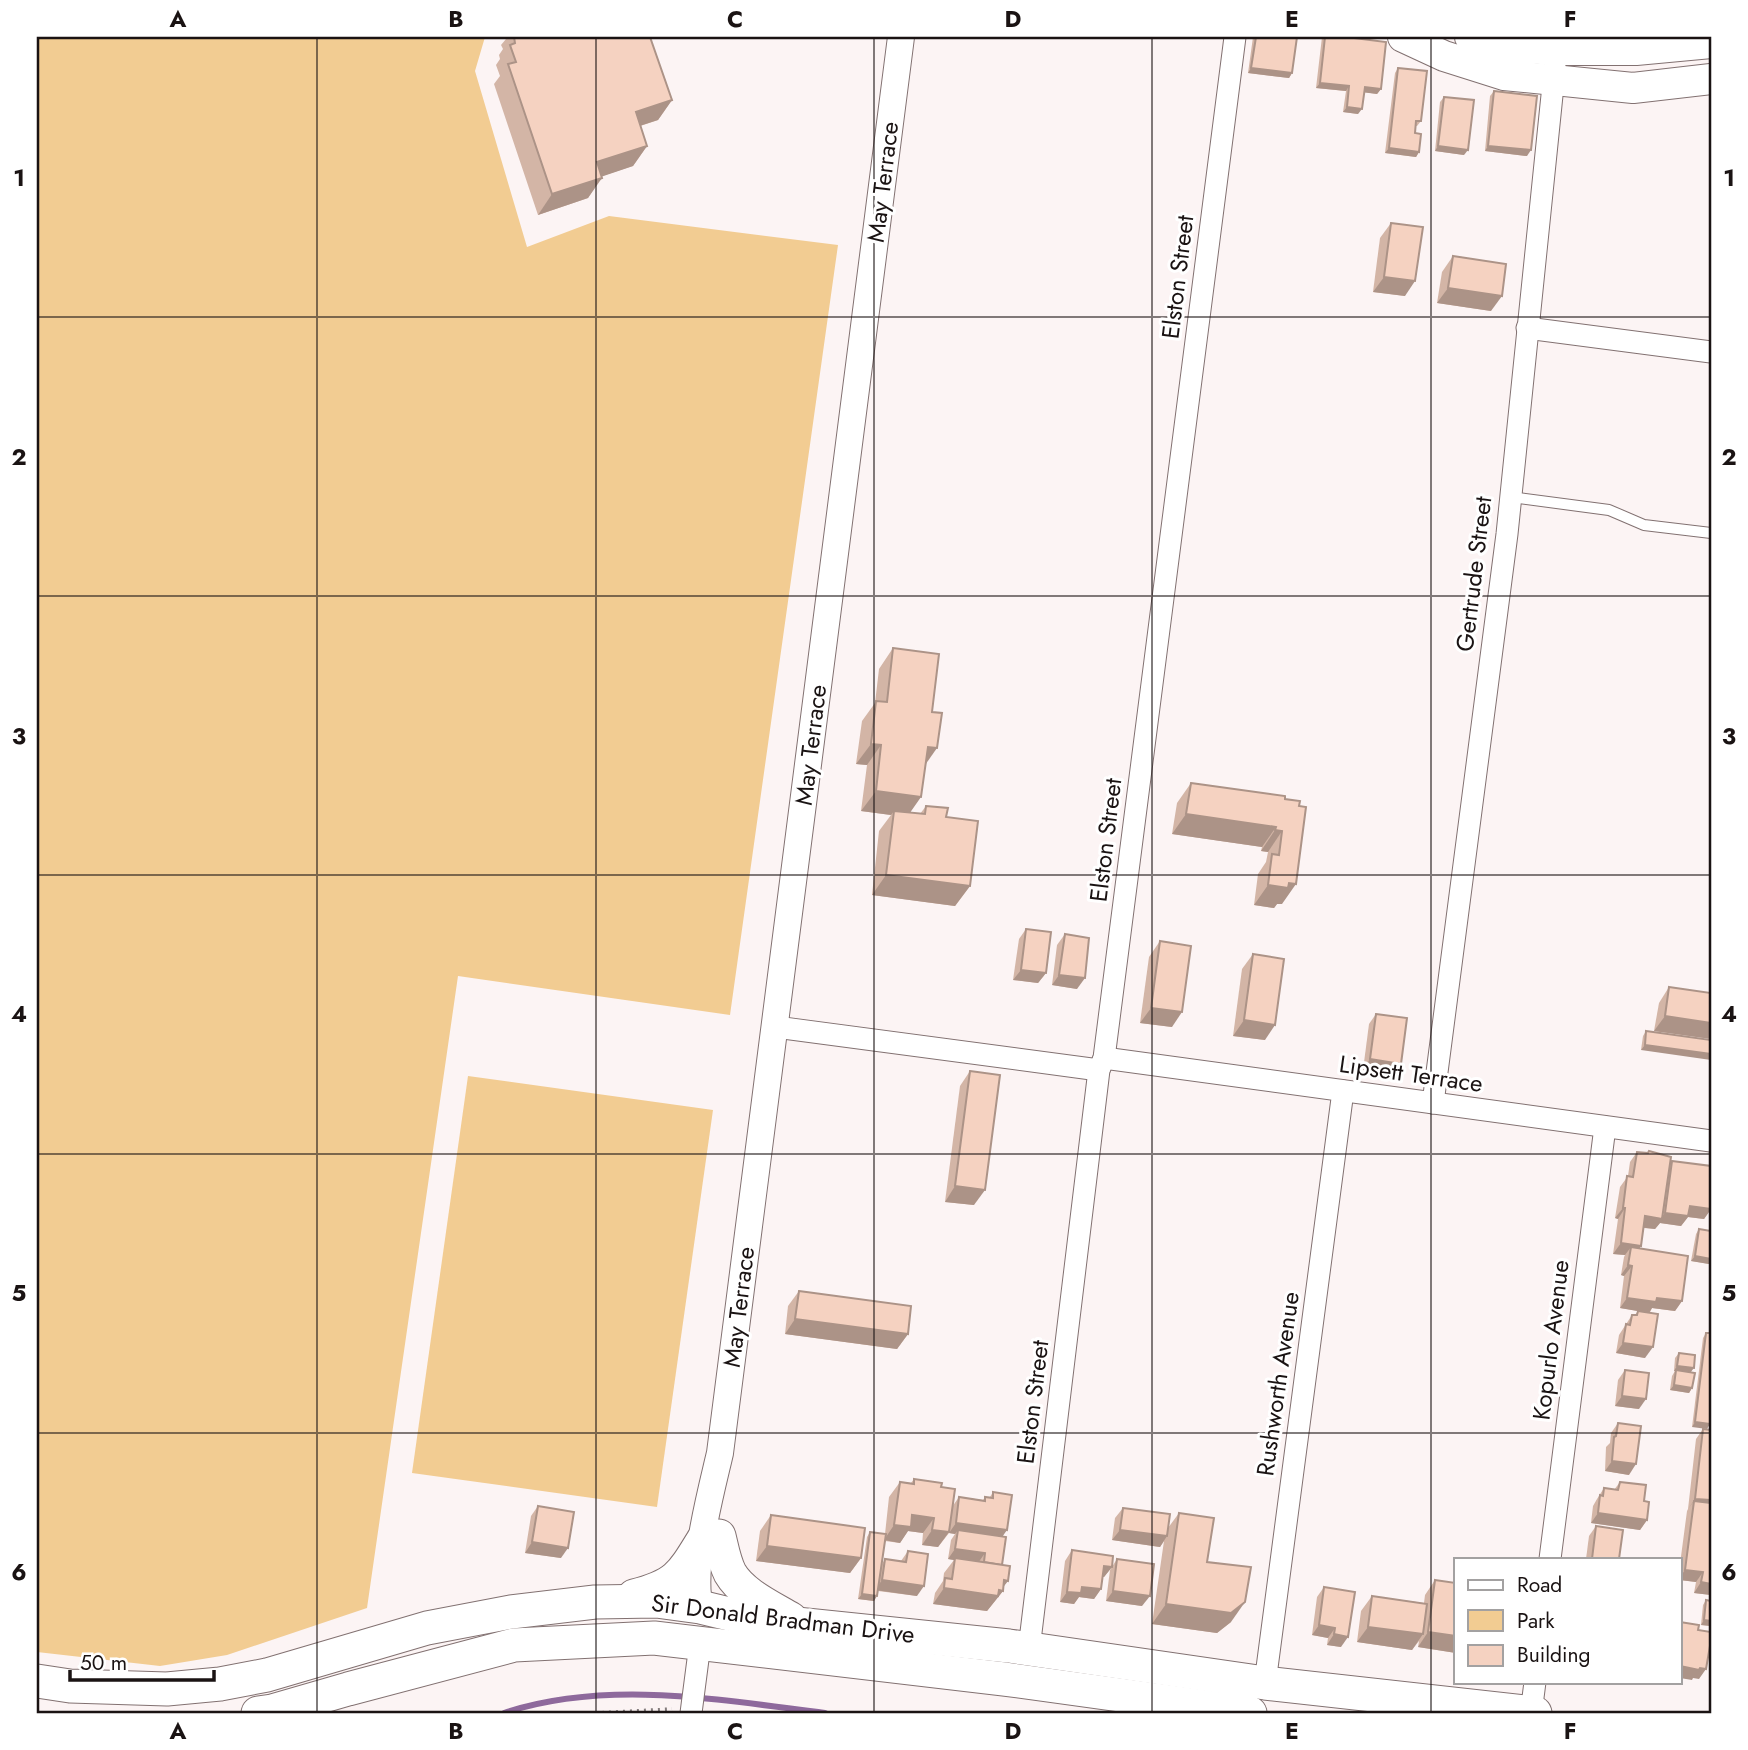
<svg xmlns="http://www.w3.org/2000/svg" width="1748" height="1750" font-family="Jost,sans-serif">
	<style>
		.green { fill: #f2cc92 }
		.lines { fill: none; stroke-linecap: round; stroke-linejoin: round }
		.stream { stroke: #8e699c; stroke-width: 6 }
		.service-casing { stroke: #827171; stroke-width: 12 }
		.minor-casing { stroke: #827171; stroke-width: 23 }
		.tertiary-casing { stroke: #827171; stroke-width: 28 }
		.secondary-casing { stroke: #827171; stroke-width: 32 }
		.primary-casing { stroke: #827171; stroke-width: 35 }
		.path { stroke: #847d7d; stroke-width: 3.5; stroke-dasharray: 2 5; stroke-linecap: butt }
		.service { stroke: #fff; stroke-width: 10 }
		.minor { stroke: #fff; stroke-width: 21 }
		.tertiary { stroke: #fff; stroke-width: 26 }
		.secondary { stroke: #fff; stroke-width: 30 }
		.primary { stroke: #fff; stroke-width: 33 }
		.wall { fill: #d3b5a6 }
		.shaded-wall { fill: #ac9387 }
		.building { fill: #f5d2c1; stroke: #ac9387; stroke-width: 2 }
		.grid { fill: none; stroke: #1a1313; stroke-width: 2; stroke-opacity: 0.55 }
		.labels { text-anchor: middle; stroke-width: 6; stroke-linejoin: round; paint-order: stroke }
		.street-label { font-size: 24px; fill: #1a1313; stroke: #fff }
		.neatline { fill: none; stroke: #1a1313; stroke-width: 2.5 }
		.grid-label { font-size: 23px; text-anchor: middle; font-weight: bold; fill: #1a1313 }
	</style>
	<rect width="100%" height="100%" fill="#fcf4f4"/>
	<g class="green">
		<path d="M37 37H485L475 71 527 247 609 216 838 245 730 1015 458 976 367 1608 227 1655 160 1666 37 1652Z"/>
		<path d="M468 1076 713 1110 657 1507 412 1473Z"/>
	</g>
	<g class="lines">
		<path class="stream" d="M504 1713C607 1679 720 1700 825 1713"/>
		<g class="service-casing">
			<path id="service" d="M1511 497 1609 510 1644 525 1711 533"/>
		</g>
		<g class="minor-casing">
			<g id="minor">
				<path d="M1527 328 1711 352"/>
				<path d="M776 1027 1099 1070"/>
				<path d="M1104 1058 1711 1141"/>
				<path d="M1433 1103 1507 534 1555 66"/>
				<path d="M1550 1559 1605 1127"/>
				<path d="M1029 1649 1099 1070 1104 1058 1235 37"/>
				<path d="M1265 1683 1343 1091"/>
				<path d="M691 1713 700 1644"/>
				<path d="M1531 1713 1535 1682"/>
			</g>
		</g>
		<g class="tertiary-casing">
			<path id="tertiary" d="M700 1607C690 1569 711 1492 720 1453L901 37"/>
		</g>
		<g class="secondary-casing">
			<g id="secondary">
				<path d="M1403 37 1444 56 1504 75 1633 88 1711 79"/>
				<path d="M1470 37 1507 47 1557 50H1636L1711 43"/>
			</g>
		</g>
		<g class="primary-casing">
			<g id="primary">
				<path d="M719 1536C722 1548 724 1561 730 1573 742 1594 771 1607 791 1619"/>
				<path d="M634 1596C676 1585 681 1576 703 1540"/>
				<path d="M37 1681 70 1686 167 1689 220 1684 267 1675 427 1628 511 1612 595 1602 656 1601 700 1607 750 1619 1009 1646 1265 1683 1535 1713"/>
				<path d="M258 1713 272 1711 348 1689 514 1645 654 1638 1004 1679 1250 1713"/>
			</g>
		</g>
		<path class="path" d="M595 1713 672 1709"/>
		<use href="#service" class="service"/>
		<use href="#minor" class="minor"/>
		<use href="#tertiary" class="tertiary"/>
		<use href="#secondary" class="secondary"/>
		<use href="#primary" class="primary"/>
	</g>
	<g class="wall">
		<path d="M505 37H650L672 100 658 120 640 126 647 146 633 166 602 176 588 198 538 215 494 84 500 76 496 65 500 59 499 55 503 49 501 45 506 39Z"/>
		<path d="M1253 37H1302L1301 38 1297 37 1292 73 1289 78 1248 73Z"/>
		<path d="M1322 37H1355L1381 89 1377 94 1364 92 1358 114 1343 112 1346 91 1316 88Z"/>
		<path d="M1398 68 1421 121 1417 126H1416L1415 133 1419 152 1416 157 1385 153 1395 73Z"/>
		<path d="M1494 91 1527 156 1485 151 1490 96Z"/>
		<path d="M1444 97 1464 155 1435 151 1440 102Z"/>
		<path d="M1391 223 1405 296 1373 292 1380 238Z"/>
		<path d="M1453 256 1491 311 1437 303 1442 272Z"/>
		<path d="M893 648 925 765 910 813 920 814 926 806 946 817 970 886 955 906 872 895 879 831 891 815 861 811 867 765 856 764 862 721 875 703 879 669Z"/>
		<path d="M1191 783 1285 796 1282 904H1277L1274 908 1254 905 1258 874 1266 862 1268 852 1261 851 1262 847 1172 834 1177 803Z"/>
		<path d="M1026 929 1046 973 1038 983 1013 980 1019 939Z"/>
		<path d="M1065 934 1077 989 1052 985 1057 945Z"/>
		<path d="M1160 941 1172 1027 1140 1023 1149 957Z"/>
		<path d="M1253 954 1265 1040 1233 1036 1242 969Z"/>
		<path d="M1669 987 1711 993V1039L1654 1031 1659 1003Z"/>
		<path d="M1376 1014 1394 1074 1363 1070 1369 1024Z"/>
		<path d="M1646 1031 1711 1040 1641 1050 1643 1036Z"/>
		<path d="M970 1071 974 1205 945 1202 960 1086Z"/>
		<path d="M1649 1151 1670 1164 1672 1161 1711 1209 1704 1219 1688 1217 1681 1226 1660 1223 1655 1229 1644 1228 1639 1249 1682 1301 1675 1311 1652 1308 1650 1312 1645 1358 1616 1353 1619 1335 1632 1315H1635L1638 1311 1620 1308 1624 1276 1621 1275 1624 1257 1625 1255 1613 1254 1618 1219 1615 1218 1620 1187 1628 1176 1630 1162 1637 1152 1647 1153Z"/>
		<path d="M1699 1229 1711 1231V1261L1709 1264 1691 1261 1696 1234Z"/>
		<path d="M799 1291 908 1334 897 1349 785 1334 788 1306Z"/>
		<path d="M1706 1333 1711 1418 1692 1427 1703 1338Z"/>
		<path d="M1679 1353 1691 1373 1692 1388 1689 1393 1670 1390 1672 1376 1675 1371H1674L1675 1358Z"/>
		<path d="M1625 1370 1639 1409 1615 1406 1618 1380Z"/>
		<path d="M1618 1423 1629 1475 1605 1471 1606 1447 1610 1443 1611 1433Z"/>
		<path d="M1703 1429 1711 1595 1694 1593 1696 1582 1680 1580V1564L1687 1511 1688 1509 1696 1439Z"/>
		<path d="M914 1479 941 1487 952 1507 959 1497 983 1500 985 1497H990L993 1492 1003 1536 1002 1565 1003 1588V1591L987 1611 933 1604 935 1593 943 1581 944 1573 954 1560 948 1559 951 1540 955 1534 949 1533 938 1547 922 1545 923 1533 908 1531 900 1543 885 1541 882 1564 885 1559 901 1561 908 1551 917 1596 878 1591 874 1601 858 1599 867 1537 870 1532 885 1534 889 1497 900 1482 911 1483Z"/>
		<path d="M1620 1482 1644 1501 1647 1520 1640 1530 1591 1523 1593 1506 1597 1499 1604 1488 1614 1490Z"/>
		<path d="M538 1506 561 1558 525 1553 531 1516Z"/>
		<path d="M1123 1508 1168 1528 1179 1513 1207 1562 1231 1622 1217 1633 1152 1624 1164 1541 1160 1547 1112 1540 1115 1518Z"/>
		<path d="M771 1515 861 1558 850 1573 756 1561 760 1531Z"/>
		<path d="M1596 1526 1619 1559H1586L1589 1536Z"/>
		<path d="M1072 1550 1112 1567 1104 1577H1103L1101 1589 1094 1599 1079 1597 1074 1604 1060 1602 1065 1561Z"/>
		<path d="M1117 1559 1142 1606 1106 1601 1110 1570Z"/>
		<path d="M1435 1580 1456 1583V1653L1418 1647 1419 1641 1412 1650 1357 1642 1361 1611 1372 1596 1424 1603 1425 1595Z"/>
		<path d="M1324 1587 1341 1647 1327 1645 1328 1638 1312 1635 1317 1597Z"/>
		<path d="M1706 1600 1711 1626 1701 1625 1703 1605Z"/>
	</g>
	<g class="shaded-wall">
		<path d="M1251 68 1292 73 1289 78 1248 73Z"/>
		<path d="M1320 83 1349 86 1346 91 1316 88Z"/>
		<path d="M1365 87 1381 89 1377 94 1361 92Z"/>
		<path d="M672 100 658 120 621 132 636 112Z"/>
		<path d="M1347 107 1362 109 1358 114 1343 112Z"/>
		<path d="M647 146 633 166 583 183 597 162Z"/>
		<path d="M1438 146 1468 150 1464 155 1435 151Z"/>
		<path d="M1488 146 1531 150 1527 156 1485 151Z"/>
		<path d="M1389 148 1419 152 1416 157 1385 153Z"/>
		<path d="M602 178 588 198 538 215 552 194Z"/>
		<path d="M1384 277 1415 281 1405 296 1373 292Z"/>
		<path d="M1448 288 1502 296 1491 311 1437 303Z"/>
		<path d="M871 744 881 745 867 765 856 764Z"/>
		<path d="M928 747 937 748 923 768Z"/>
		<path d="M876 791 921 797 907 817 894 811 891 815 861 811Z"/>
		<path d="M1186 814 1276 827 1262 847 1172 834Z"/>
		<path d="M1275 830 1282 831 1268 852 1261 851Z"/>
		<path d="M886 875 970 886 955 906 872 895Z"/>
		<path d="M1289 883 1296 884 1282 904H1277L1274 908 1254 905 1268 885Z"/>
		<path d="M1021 970 1046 973 1038 983 1013 980Z"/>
		<path d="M1059 975 1085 978 1077 989 1052 985Z"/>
		<path d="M1151 1008 1182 1012 1172 1027 1140 1023Z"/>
		<path d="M1665 1016 1711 1023V1039L1654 1031Z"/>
		<path d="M1244 1020 1275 1025 1265 1040 1233 1036Z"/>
		<path d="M1645 1045 1711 1054V1060L1641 1050Z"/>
		<path d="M1370 1059 1401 1064 1394 1074 1363 1070Z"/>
		<path d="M955 1186 985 1190 974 1205 945 1202Z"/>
		<path d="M1690 1206 1711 1209 1704 1219 1688 1217 1681 1226 1660 1223 1655 1229 1638 1227 1645 1216 1660 1219 1665 1213Z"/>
		<path d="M1623 1208H1625L1618 1219 1615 1218Z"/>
		<path d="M1621 1243 1641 1246 1634 1257 1631 1247 1625 1255 1613 1254Z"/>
		<path d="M1695 1256 1711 1259V1261L1709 1264 1691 1261Z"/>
		<path d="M1628 1265 1632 1266 1624 1276 1621 1275Z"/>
		<path d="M1627 1298H1657L1682 1301 1675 1311 1652 1308 1649 1313 1620 1308Z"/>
		<path d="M795 1319 908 1334 897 1349 785 1334Z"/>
		<path d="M1623 1343 1653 1347 1645 1358 1616 1353Z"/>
		<path d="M1677 1366 1694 1368 1690 1373 1674 1371Z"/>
		<path d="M1674 1385 1692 1388 1689 1393 1670 1390Z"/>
		<path d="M1622 1396 1646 1399 1639 1409 1615 1406Z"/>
		<path d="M1695 1422 1710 1424 1707 1429 1692 1427Z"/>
		<path d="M1612 1461 1636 1464 1629 1475 1605 1471Z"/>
		<path d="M1695 1499 1711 1500V1511L1694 1501 1688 1509Z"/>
		<path d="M1598 1513 1647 1520 1640 1530 1591 1523Z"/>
		<path d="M912 1515 934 1518 923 1533 908 1531 900 1543 884 1540 894 1525Z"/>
		<path d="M956 1523 1007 1530 1000 1540 958 1530 955 1534 949 1533Z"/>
		<path d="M932 1530 949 1532 938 1547 922 1545Z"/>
		<path d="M1120 1530 1167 1536 1160 1547 1112 1540Z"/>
		<path d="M532 1542 568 1548 561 1558 525 1553Z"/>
		<path d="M767 1546 861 1558 850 1573 756 1561Z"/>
		<path d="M955 1549 985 1553 978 1563 955 1558 954 1560 948 1559Z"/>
		<path d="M1104 1566 1112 1567 1104 1577 1097 1576Z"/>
		<path d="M1685 1570 1703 1572 1696 1582 1680 1580V1577Z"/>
		<path d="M882 1580 924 1586 917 1596 875 1590Z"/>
		<path d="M1004 1580 1008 1581 1001 1590 1003 1591 987 1611 933 1604 944 1588Z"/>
		<path d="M1701 1582 1711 1584V1595L1694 1593Z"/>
		<path d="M1082 1587 1101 1589 1094 1599 1079 1597 1074 1604 1060 1602 1067 1592Z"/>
		<path d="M1113 1591 1150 1596 1142 1606 1106 1601Z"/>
		<path d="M862 1594 877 1596 874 1601 858 1599Z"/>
		<path d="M1245 1602 1231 1622 1217 1633 1152 1624 1166 1604Z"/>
		<path d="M1704 1620 1711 1621V1626L1701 1625Z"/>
		<path d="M1319 1625 1335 1628 1328 1638 1312 1635Z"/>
		<path d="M1368 1627 1423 1634 1412 1650 1357 1642Z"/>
		<path d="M1428 1632 1456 1636V1653L1418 1647Z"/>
		<path d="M1334 1634 1348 1637 1341 1647 1327 1645Z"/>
		<path d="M1680 1666 1700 1668 1706 1669 1699 1679 1693 1678 1692 1680 1680 1678Z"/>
	</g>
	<g class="building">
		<path d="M514 37H650L672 100 636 112 647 146 597 162 602 178 552 194 508 64 516 62 510 45 515 43Z"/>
		<path d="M1256 37H1297L1292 73 1251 68Z"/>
		<path d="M1325 37H1355L1354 38 1386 42 1381 89 1365 87 1362 109 1347 107 1349 86 1320 83Z"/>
		<path d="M1398 68 1427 71 1421 121H1416L1415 133 1421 134 1419 152 1389 148Z"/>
		<path d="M1494 91 1537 96 1531 150 1488 146Z"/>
		<path d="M1444 97 1474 100 1468 150 1438 146Z"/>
		<path d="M1391 223 1423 227 1415 281 1384 277Z"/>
		<path d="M1453 256 1506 264 1502 296 1448 288Z"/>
		<path d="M893 648 939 654 932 712 942 713 937 748 928 747 921 797 876 791 881 745 871 744 876 701 887 702Z"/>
		<path d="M1191 783 1285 796V799L1300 801 1299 806 1306 807 1296 884 1289 883 1288 888 1268 885 1272 854 1279 855 1282 831 1275 830 1276 827 1186 814Z"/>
		<path d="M926 806 948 808 946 817 978 821 970 886 886 875 894 811 925 814Z"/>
		<path d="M1026 929 1051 932 1046 973 1021 970Z"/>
		<path d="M1065 934 1089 938 1085 978 1059 975Z"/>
		<path d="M1160 941 1191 946 1182 1012 1151 1008Z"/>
		<path d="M1253 954 1284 959 1275 1025 1244 1020Z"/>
		<path d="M1669 987 1711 993V1023L1665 1016Z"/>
		<path d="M1376 1014 1407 1018 1401 1064 1370 1059Z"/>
		<path d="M1646 1031 1711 1040V1054L1645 1045Z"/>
		<path d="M970 1071 1000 1075 985 1190 955 1186Z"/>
		<path d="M1649 1151 1671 1157 1662 1219 1645 1216 1641 1246 1621 1243 1625 1208H1623L1627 1176 1633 1177 1637 1152 1648 1153Z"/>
		<path d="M1672 1161 1711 1166V1209L1690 1206 1688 1216 1665 1213Z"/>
		<path d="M1699 1229 1711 1231V1259L1695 1256Z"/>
		<path d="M1631 1247 1688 1256 1682 1301 1657 1298 1656 1302 1627 1298 1632 1266 1628 1265Z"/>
		<path d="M799 1291 911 1306 908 1334 795 1319Z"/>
		<path d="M1638 1311 1658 1314 1653 1347 1623 1343 1626 1324 1630 1325 1632 1315H1637Z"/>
		<path d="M1706 1333H1711L1710 1424 1695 1422Z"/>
		<path d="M1679 1353 1695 1355 1694 1368 1677 1366Z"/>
		<path d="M1625 1370 1649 1373 1646 1399 1622 1396Z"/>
		<path d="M1676 1370 1695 1373 1692 1388 1674 1385Z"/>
		<path d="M1618 1423 1641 1426 1636 1464 1612 1461 1614 1437 1616 1436Z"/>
		<path d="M1703 1429 1711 1430V1500L1695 1499Z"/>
		<path d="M914 1479 942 1483 941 1487 955 1489 949 1532 932 1530 934 1518 912 1515 911 1527 894 1525 900 1482 914 1484Z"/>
		<path d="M1620 1482 1646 1485 1644 1501 1649 1502 1647 1520 1598 1513 1600 1495 1603 1496 1604 1488 1618 1490Z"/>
		<path d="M993 1492 1012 1495 1007 1530 956 1523 959 1497 985 1501V1497L993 1498Z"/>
		<path d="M1694 1501 1711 1503V1584L1701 1582 1703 1572 1685 1570Z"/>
		<path d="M538 1506 574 1512 568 1548 532 1542Z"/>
		<path d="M1123 1508 1170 1514 1167 1536 1120 1530Z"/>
		<path d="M1179 1513 1214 1518 1207 1562 1251 1567 1245 1602 1231 1613 1166 1604Z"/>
		<path d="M771 1515 865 1528 861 1558 767 1546Z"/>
		<path d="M1596 1526 1623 1530 1619 1559H1592Z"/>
		<path d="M958 1530 1006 1537 1002 1565 984 1562 985 1553 955 1549Z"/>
		<path d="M870 1532 886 1534 877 1596 862 1594Z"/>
		<path d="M1072 1550 1113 1556 1112 1567 1104 1566 1101 1589 1082 1587 1081 1593 1067 1592Z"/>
		<path d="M908 1551 928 1554 924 1586 882 1580 885 1559 906 1562Z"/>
		<path d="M955 1558 1010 1566 1008 1581 1004 1580 1003 1591 999 1590 998 1596 944 1588 945 1578 952 1579Z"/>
		<path d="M1117 1559 1154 1564 1150 1596 1113 1591Z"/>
		<path d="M1435 1580 1456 1583V1636L1428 1632Z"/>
		<path d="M1324 1587 1355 1592 1348 1637 1334 1634 1335 1628 1319 1625Z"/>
		<path d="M1372 1596 1427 1604 1423 1634 1368 1627Z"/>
		<path d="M1706 1600 1711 1601V1621L1704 1620Z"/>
		<path d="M1680 1622 1699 1625 1698 1630 1711 1632V1640L1706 1669 1700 1668 1699 1670 1680 1666Z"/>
	</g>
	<path class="grid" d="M317 37V1713M596 37V1713M874 37V1713M1152 37V1713M1431 37V1713M37 317H1711M37 596H1711M37 875H1711M37 1154H1711M37 1433H1711"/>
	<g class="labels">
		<g class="street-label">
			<text transform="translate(883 182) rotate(-83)" y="8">May Terrace</text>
			<text transform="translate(1178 277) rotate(-83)" y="8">Elston Street</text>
			<text transform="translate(1474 574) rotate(-83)" y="8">Gertrude Street</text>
			<text transform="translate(811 745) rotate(-83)" y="8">May Terrace</text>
			<text transform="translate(1106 840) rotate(-83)" y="8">Elston Street</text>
			<text transform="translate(1411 1074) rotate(8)" y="8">Lipsett Terrace</text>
			<text transform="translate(739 1307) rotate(-83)" y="8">May Terrace</text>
			<text transform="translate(1551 1340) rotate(-83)" y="8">Kopurlo Avenue</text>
			<text transform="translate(1278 1384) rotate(-82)" y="8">Rushworth Avenue</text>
			<text transform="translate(1033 1402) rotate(-83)" y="8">Elston Street</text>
			<text transform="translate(783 1619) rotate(7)" y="8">Sir Donald Bradman Drive</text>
		</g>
	</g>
	<rect width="1748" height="1750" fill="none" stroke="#ffffff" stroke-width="77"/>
	<rect x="1454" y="1558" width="228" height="126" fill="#ffffff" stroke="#a3a1a1" stroke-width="2"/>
	<rect x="1468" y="1580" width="35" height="10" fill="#ffffff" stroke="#a3a1a1" stroke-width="2"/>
	<text x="1517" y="1592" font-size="21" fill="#1a1313">Road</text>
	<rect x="1468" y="1610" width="35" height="21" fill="#f2cc92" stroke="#a3a1a1" stroke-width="2"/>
	<text x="1517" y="1628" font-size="21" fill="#1a1313">Park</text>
	<rect x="1468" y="1645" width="35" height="21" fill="#f5d2c1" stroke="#a3a1a1" stroke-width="2"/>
	<text x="1517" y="1662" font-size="21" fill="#1a1313">Building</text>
	<path d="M70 1670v10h144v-10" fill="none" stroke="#1a1313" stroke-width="3.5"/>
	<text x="80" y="1670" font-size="21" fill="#1a1313" stroke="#ffffff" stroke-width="5" paint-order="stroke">50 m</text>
	<rect x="38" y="38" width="1672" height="1674" class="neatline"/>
	<g class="grid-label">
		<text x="178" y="27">A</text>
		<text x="456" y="27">B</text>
		<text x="735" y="27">C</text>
		<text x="1013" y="27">D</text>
		<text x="1292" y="27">E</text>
		<text x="1570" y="27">F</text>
		<text x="19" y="186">1</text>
		<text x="1729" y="186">1</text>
		<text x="19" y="465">2</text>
		<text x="1729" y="465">2</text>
		<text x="19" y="744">3</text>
		<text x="1729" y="744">3</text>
		<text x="19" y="1022">4</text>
		<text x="1729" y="1022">4</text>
		<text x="19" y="1301">5</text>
		<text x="1729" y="1301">5</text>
		<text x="19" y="1580">6</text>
		<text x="1729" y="1580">6</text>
		<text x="178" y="1739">A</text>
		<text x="456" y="1739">B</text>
		<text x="735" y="1739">C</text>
		<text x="1013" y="1739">D</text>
		<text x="1292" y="1739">E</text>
		<text x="1570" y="1739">F</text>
	</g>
</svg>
